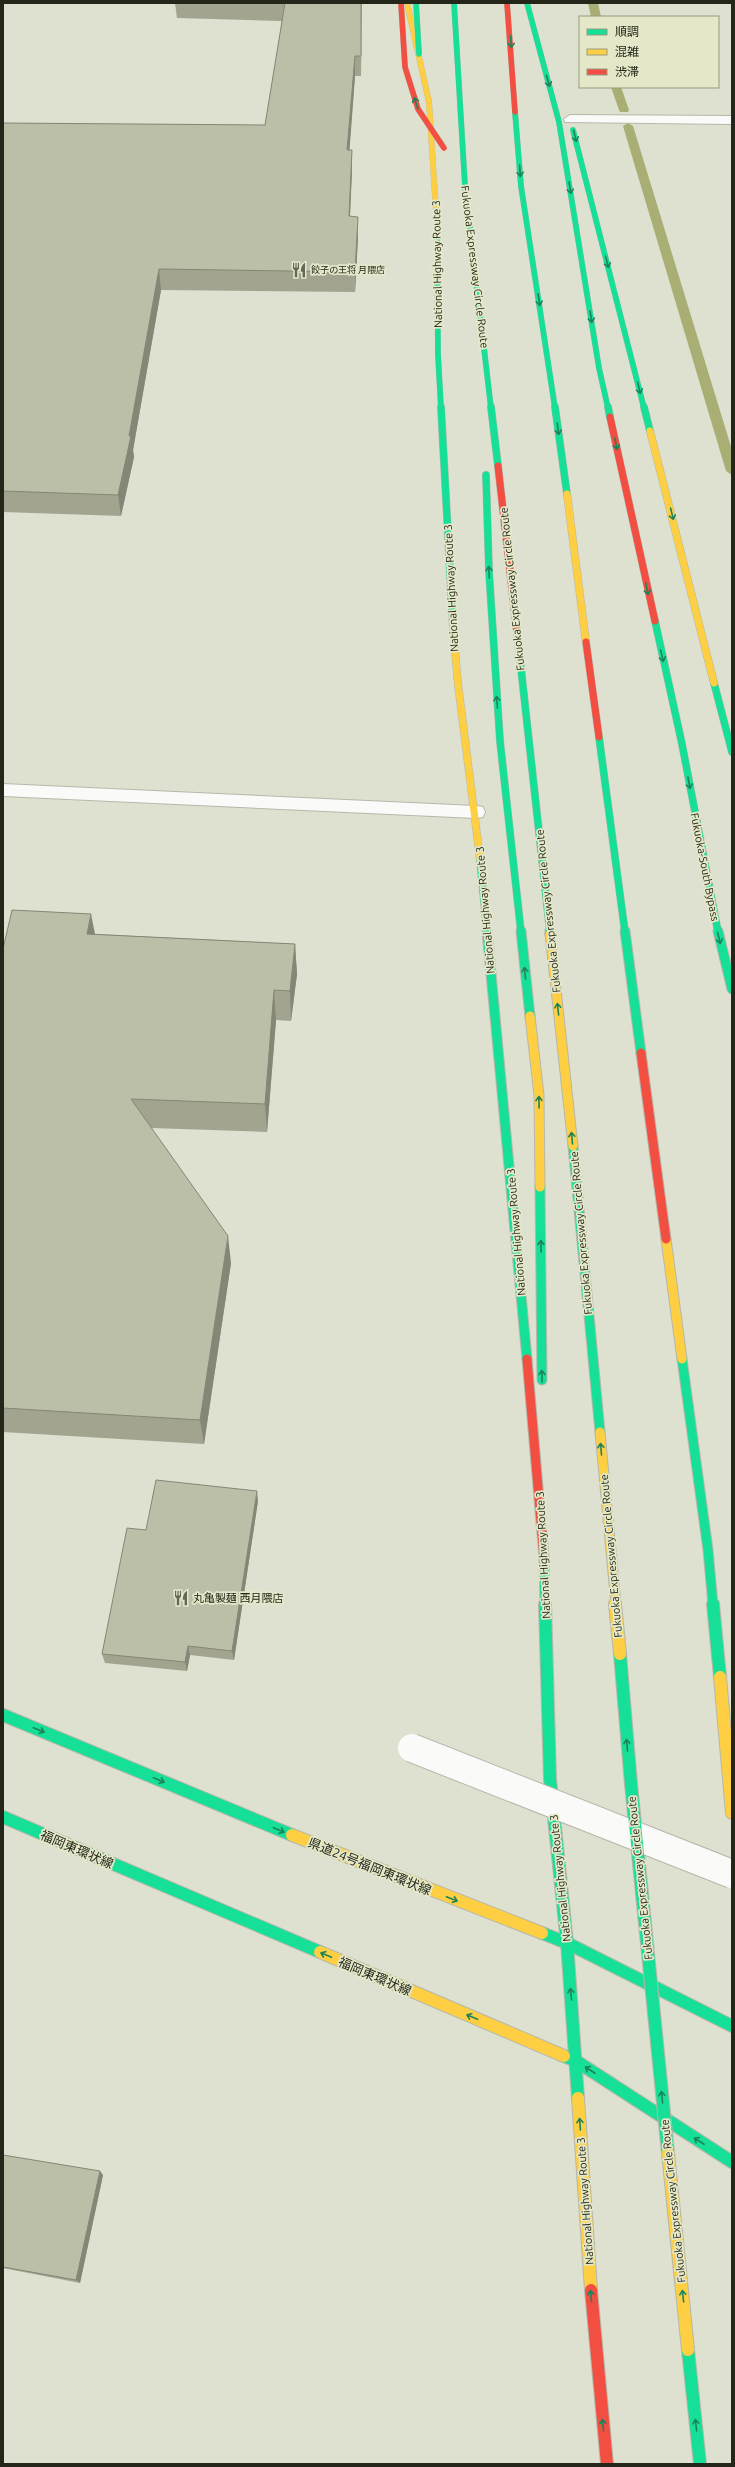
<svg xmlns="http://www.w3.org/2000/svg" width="735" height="2467" font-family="Ubuntu,'Noto Sans JP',sans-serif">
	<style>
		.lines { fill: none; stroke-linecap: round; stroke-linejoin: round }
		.stream { fill: #a8ae74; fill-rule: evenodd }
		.street-casing { stroke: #b6b8ab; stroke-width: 2 }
		.fast-far3-casing { stroke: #b6b8ab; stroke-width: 6 }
		.fast-far2-casing { stroke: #b6b8ab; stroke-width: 8 }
		.fast-far1-casing { stroke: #b6b8ab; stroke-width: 11 }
		.fast-casing { stroke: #b6b8ab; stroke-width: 14 }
		.slow-far3-casing { stroke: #b6b8ab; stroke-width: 6 }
		.slow-far2-casing { stroke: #b6b8ab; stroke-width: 8 }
		.slow-far1-casing { stroke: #b6b8ab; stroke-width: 11 }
		.slow-casing { stroke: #b6b8ab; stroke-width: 14 }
		.jam-far3-casing { stroke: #b6b8ab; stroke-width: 6 }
		.jam-far2-casing { stroke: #b6b8ab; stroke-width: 8 }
		.jam-far1-casing { stroke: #b6b8ab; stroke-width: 11 }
		.jam-casing { stroke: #b6b8ab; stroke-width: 14 }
		.street { fill: #fafaf8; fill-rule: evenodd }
		.fast-far3 { stroke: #16e098; stroke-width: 5.5 }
		.fast-far2 { stroke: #16e098; stroke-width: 7 }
		.fast-far1 { stroke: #16e098; stroke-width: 9 }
		.fast { stroke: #16e098; stroke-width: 12 }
		.slow-far3 { stroke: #ffcf43; stroke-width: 5.5 }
		.slow-far2 { stroke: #ffcf43; stroke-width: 7 }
		.slow-far1 { stroke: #ffcf43; stroke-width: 9 }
		.slow { stroke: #ffcf43; stroke-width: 12 }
		.jam-far3 { stroke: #f24e42; stroke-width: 5.5 }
		.jam-far2 { stroke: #f24e42; stroke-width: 7 }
		.jam-far1 { stroke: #f24e42; stroke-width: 9 }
		.jam { stroke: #f24e42; stroke-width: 12 }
		.street-bridge-casing { stroke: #b6b8ab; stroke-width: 30; stroke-linecap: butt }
		.fast-bridge-far1-casing { stroke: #b6b8ab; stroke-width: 6; stroke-linecap: butt }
		.fast-bridge-casing { stroke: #b6b8ab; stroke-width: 14; stroke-linecap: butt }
		.slow-bridge-casing { stroke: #b6b8ab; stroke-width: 14; stroke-linecap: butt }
		.jam-bridge-casing { stroke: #b6b8ab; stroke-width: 6; stroke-linecap: butt }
		.street-bridge { stroke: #fafaf8; stroke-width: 28 }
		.fast-bridge-far1 { stroke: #16e098; stroke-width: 5.5 }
		.fast-bridge { stroke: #16e098; stroke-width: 12 }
		.slow-bridge { stroke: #ffcf43; stroke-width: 12 }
		.jam-bridge { stroke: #f24e42; stroke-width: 5.5 }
		.wall { fill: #a2a490 }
		.shaded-wall { fill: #848676 }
		.building { fill: #bcbfa8; stroke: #848676 }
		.oneway { stroke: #1d8359 }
		.labels { text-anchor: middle; stroke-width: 3.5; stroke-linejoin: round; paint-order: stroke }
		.far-poi-label { font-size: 9px; fill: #24261a; stroke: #e4e8c8; text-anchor: start }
		.street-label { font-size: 11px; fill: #24261a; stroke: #e4e8c8 }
		.poi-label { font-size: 11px; fill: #24261a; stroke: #e4e8c8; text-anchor: start }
		.near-street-label { font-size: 13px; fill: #24261a; stroke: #e4e8c8 }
	</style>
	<rect width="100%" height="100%" fill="#dee1cf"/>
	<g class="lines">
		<g class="stream">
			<path d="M588 3H598L601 17H591Z"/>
			<path d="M611 87H621L629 110 628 112H620L619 110Z"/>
			<path d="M628 123 633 126 732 450V475L726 471 623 126Z"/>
		</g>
		<g class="street-casing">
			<g id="street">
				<path d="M570 115 732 116V124L565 122 564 119Z"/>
				<path d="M3 784 476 806 483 807 485 812 483 817 476 818 3 796Z"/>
			</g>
		</g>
		<g class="fast-far3-casing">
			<g id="fast-far3">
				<path d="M454 3 465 186 491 408"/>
				<path d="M527 3 559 122 599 368 608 408"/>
				<path d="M515 112 521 186 555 408"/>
				<path d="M573 130 644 408"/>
				<path d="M437 227 438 355 441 408"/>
			</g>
		</g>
		<g class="fast-far2-casing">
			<g id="fast-far2">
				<path d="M441 407 453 626"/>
				<path d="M491 407 498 466"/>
				<path d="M555 407 567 494"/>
				<path d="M608 407 610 417"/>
				<path d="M644 407 650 431"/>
				<path d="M486 475 489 571 500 741 521 932"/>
				<path d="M655 621 682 744 718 932"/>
				<path d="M518 641 550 932"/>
				<path d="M714 683 732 752"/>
				<path d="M599 737 625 932"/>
				<path d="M480 859 487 932"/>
			</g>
		</g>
		<g class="fast-far1-casing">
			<g id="fast-far1">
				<path d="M487 931 527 1359"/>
				<path d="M521 931 530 1016"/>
				<path d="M550 931V934"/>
				<path d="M625 931 641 1053"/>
				<path d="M718 931 732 989"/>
				<path d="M573 1146 600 1432"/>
				<path d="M540 1187 542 1380"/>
				<path d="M682 1359 708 1550 713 1605"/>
				<path d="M544 1557 545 1605"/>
			</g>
		</g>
		<g class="fast-casing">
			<g id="fast">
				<path d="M545 1604 550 1779 567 1943 578 2098"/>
				<path d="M713 1604 720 1677"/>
				<path d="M620 1654 631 1784"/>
				<path d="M3 1715 292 1835"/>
				<path d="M3 1817 320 1952"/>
				<path d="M542 1933 567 1943 732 2026"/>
				<path d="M564 2056 576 2061 732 2162"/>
			</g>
		</g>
		<g class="slow-far3-casing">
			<path id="slow-far3" d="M407 3 429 102 437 227"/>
		</g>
		<g class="slow-far2-casing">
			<g id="slow-far2">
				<path d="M650 431 714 683"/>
				<path d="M567 494 586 642"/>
				<path d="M453 626 458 684 480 859"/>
			</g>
		</g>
		<g class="slow-far1-casing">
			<g id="slow-far1">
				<path d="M550 934 573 1146"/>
				<path d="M530 1016 539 1095 540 1187"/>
				<path d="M666 1239 682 1359"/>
				<path d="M600 1432 616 1605"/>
			</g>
		</g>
		<g class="slow-casing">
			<g id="slow">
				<path d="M615 1604 620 1654"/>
				<path d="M720 1677 732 1813"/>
				<path d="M292 1835 542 1933"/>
				<path d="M320 1952 564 2056"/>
				<path d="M578 2098 591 2290"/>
			</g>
		</g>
		<g class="jam-far3-casing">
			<path id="jam-far3" d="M507 3 515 112"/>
		</g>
		<g class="jam-far2-casing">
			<g id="jam-far2">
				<path d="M610 417 655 621"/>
				<path d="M498 466 518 641"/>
				<path d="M586 642 599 737"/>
			</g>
		</g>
		<g class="jam-far1-casing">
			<g id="jam-far1">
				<path d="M641 1053 666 1239"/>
				<path d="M527 1359 544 1557"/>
			</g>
		</g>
		<g class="jam-casing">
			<path id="jam" d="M591 2290 607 2464"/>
		</g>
		<use href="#street" class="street"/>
		<use href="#fast-far3" class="fast-far3"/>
		<use href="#fast-far2" class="fast-far2"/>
		<use href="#fast-far1" class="fast-far1"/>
		<use href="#fast" class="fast"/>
		<use href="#slow-far3" class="slow-far3"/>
		<use href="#slow-far2" class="slow-far2"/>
		<use href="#slow-far1" class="slow-far1"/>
		<use href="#slow" class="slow"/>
		<use href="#jam-far3" class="jam-far3"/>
		<use href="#jam-far2" class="jam-far2"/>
		<use href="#jam-far1" class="jam-far1"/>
		<use href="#jam" class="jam"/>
		<g class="street-bridge-casing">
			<path id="street-bridge" d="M412 1748 732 1874"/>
		</g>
		<g class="fast-bridge-far1-casing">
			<path id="fast-bridge-far1" d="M416 3 419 54"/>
		</g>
		<g class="fast-bridge-casing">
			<g id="fast-bridge">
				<path d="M631 1784 668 2153"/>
				<path d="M688 2350 700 2464"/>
			</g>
		</g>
		<g class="slow-bridge-casing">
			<path id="slow-bridge" d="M668 2153 688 2350"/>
		</g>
		<g class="jam-bridge-casing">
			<path id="jam-bridge" d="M401 3 405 67 418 109 444 148"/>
		</g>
		<use href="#street-bridge" class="street-bridge"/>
		<use href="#fast-bridge-far1" class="fast-bridge-far1"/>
		<use href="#fast-bridge" class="fast-bridge"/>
		<use href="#slow-bridge" class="slow-bridge"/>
		<use href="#jam-bridge" class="jam-bridge"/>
	</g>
	<g class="wall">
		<path d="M175 3H362L361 76H355L349 150H352V170L350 216 358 237 355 292 161 290 133 450 134 457 121 516 3 512V123L265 125 282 21 177 18Z"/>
		<path d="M95 934 295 944 297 974 291 1021 276 1020 267 1132 151 1128 231 1263 204 1444 3 1432V949Z"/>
		<path d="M258 1501 234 1660 190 1655 187 1671 105 1663 102 1654 146 1530Z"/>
		<path d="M3 2155 103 2175 80 2283 3 2268Z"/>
	</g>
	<g class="shaded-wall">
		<path d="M355 56V76L348 170 347 150Z"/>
		<path d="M352 150V170L349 237V216Z"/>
		<path d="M358 217V237L355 292V272Z"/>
		<path d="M159 269 161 290 133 450 134 457 121 516 118 495Z"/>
		<path d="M91 914 97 944 87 934Z"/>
		<path d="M295 944 297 974 291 1021 290 991Z"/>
		<path d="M274 990 276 1020 267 1132 265 1104Z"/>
		<path d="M228 1236 231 1263 204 1444 200 1420Z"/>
		<path d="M257 1491 258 1501 234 1660 232 1651Z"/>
		<path d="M188 1646 190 1655 187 1671 185 1662Z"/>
		<path d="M100 2171 103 2175 80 2283 76 2280Z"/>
	</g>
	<g class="building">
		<path d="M285 3H361V56H355L347 150H352L349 216 358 217 355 272 159 269 129 436H131L118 495 3 491V123L265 125Z"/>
		<path d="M12 910 91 914 87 934 295 944 290 991 274 990 265 1104 131 1099 228 1236 200 1420 3 1408V949Z"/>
		<path d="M156 1480 257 1491 232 1651 188 1646 185 1662 102 1654 127 1528 146 1530Z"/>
		<path d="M3 2155 100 2171 76 2280 3 2267Z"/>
	</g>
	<defs><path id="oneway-shaft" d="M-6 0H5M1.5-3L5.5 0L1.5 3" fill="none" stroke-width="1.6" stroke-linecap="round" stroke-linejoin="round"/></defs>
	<g class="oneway">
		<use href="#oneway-shaft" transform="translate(511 42) rotate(86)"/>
		<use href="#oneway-shaft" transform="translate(548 81) rotate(75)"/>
		<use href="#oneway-shaft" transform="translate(416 103) rotate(-108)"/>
		<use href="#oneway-shaft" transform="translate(575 136) rotate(76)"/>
		<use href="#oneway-shaft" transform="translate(520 171) rotate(86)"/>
		<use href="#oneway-shaft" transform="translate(570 188) rotate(81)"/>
		<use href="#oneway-shaft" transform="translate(607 262) rotate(76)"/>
		<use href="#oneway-shaft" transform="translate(539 300) rotate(81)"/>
		<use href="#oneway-shaft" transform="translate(591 317) rotate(81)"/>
		<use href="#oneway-shaft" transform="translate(639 388) rotate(76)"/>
		<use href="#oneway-shaft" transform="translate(558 429) rotate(82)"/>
		<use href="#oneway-shaft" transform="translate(616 444) rotate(78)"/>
		<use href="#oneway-shaft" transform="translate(672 514) rotate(76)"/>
		<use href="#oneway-shaft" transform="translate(489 572) rotate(-93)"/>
		<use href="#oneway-shaft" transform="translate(647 589) rotate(78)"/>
		<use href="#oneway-shaft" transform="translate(662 656) rotate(77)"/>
		<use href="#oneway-shaft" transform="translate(497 702) rotate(-94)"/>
		<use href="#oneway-shaft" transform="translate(689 783) rotate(80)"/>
		<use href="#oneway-shaft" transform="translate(719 938) rotate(76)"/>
		<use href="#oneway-shaft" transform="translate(525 973) rotate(-96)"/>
		<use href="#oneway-shaft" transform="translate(558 1009) rotate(-96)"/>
		<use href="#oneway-shaft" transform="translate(539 1102) rotate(-91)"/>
		<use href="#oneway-shaft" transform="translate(572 1138) rotate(-95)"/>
		<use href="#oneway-shaft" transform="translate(541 1246) rotate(-91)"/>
		<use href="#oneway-shaft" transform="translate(542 1376) rotate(-91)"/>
		<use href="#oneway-shaft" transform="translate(601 1449) rotate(-95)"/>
		<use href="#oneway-shaft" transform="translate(39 1730) rotate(23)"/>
		<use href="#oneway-shaft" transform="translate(627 1745) rotate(-95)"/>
		<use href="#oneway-shaft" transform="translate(159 1780) rotate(23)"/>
		<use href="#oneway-shaft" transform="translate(279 1830) rotate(23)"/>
		<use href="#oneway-shaft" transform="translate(452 1899) rotate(21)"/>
		<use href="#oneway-shaft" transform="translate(326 1955) rotate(-157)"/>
		<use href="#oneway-shaft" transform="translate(571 1994) rotate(-95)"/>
		<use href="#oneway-shaft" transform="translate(472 2017) rotate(-157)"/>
		<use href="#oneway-shaft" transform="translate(590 2070) rotate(-147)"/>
		<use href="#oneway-shaft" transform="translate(662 2097) rotate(-96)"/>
		<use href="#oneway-shaft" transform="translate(580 2124) rotate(-94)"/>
		<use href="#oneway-shaft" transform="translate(699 2141) rotate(-147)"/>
		<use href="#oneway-shaft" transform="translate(591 2296) rotate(-95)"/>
		<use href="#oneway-shaft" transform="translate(683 2296) rotate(-96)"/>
		<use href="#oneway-shaft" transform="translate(603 2425) rotate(-95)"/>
		<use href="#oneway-shaft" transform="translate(696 2425) rotate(-96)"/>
	</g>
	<defs>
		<g id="restaurant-bare" transform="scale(1.2)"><path d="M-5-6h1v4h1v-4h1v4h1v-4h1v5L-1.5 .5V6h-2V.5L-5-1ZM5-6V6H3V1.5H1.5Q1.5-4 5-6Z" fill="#656759" stroke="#e4e8c8" stroke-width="2.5" paint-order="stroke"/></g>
	</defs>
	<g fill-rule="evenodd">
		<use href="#restaurant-bare" x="299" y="270"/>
		<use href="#restaurant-bare" x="181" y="1598"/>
	</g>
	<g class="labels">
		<g class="far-poi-label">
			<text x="311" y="273">餃子の王将 月隈店</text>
		</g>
		<g class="street-label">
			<text transform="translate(437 264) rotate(-91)" y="4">National Highway Route 3</text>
			<text transform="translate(475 267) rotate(83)" y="4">Fukuoka Expressway Circle Route</text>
			<text transform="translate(451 588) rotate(-93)" y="4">National Highway Route 3</text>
			<text transform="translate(512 589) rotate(-96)" y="4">Fukuoka Expressway Circle Route</text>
			<text transform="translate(705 867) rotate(79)" y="4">Fukuoka-South Bypass</text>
			<text transform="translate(485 910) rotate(-95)" y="4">National Highway Route 3</text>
			<text transform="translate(548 911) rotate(-96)" y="4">Fukuoka Expressway Circle Route</text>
			<text transform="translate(516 1232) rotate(-95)" y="4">National Highway Route 3</text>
			<text transform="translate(581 1233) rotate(-95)" y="4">Fukuoka Expressway Circle Route</text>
			<text transform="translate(543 1555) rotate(-93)" y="4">National Highway Route 3</text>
			<text transform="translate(611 1556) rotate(-95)" y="4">Fukuoka Expressway Circle Route</text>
			<text transform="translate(560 1878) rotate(-96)" y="4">National Highway Route 3</text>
			<text transform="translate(640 1878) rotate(-96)" y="4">Fukuoka Expressway Circle Route</text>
			<text transform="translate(585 2201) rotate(-94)" y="4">National Highway Route 3</text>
			<text transform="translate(673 2201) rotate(-96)" y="4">Fukuoka Expressway Circle Route</text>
		</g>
		<g class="poi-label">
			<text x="193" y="1602">丸亀製麺 西月隈店</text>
		</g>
		<g class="near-street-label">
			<text transform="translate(77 1849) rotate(23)" y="5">福岡東環状線</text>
			<text transform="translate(370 1866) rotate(22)" y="5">県道24号福岡東環状線</text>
			<text transform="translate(375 1976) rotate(23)" y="5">福岡東環状線</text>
		</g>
	</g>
	<rect width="735" height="2467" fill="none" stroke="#24261a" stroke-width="8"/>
	<rect x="579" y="16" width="140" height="72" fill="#e4e8c8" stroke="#979a82"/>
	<rect x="587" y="29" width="20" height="6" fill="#16e098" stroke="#979a82"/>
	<text x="615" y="36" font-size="12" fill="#24261a">順調</text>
	<rect x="587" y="49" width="20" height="6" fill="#ffcf43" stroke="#979a82"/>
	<text x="615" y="56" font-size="12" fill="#24261a">混雑</text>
	<rect x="587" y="69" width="20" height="6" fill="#f24e42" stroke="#979a82"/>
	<text x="615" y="76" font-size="12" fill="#24261a">渋滞</text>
</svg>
